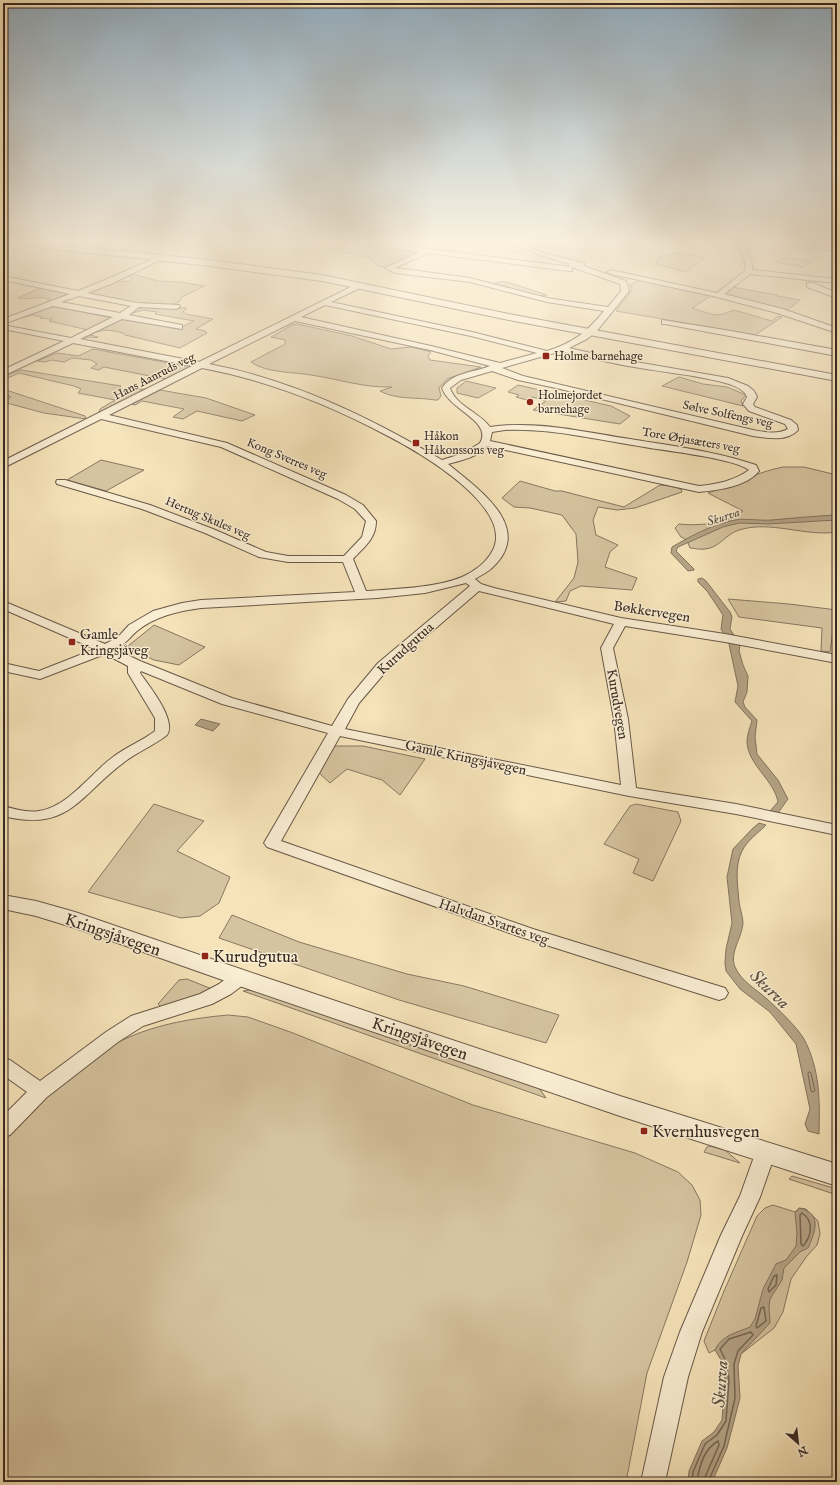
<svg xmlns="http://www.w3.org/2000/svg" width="840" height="1485" font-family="'IM FELL English',serif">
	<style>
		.green { fill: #d6c4a0; stroke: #877762 }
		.water { fill: #b5a486; stroke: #83735e }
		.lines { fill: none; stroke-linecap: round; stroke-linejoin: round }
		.shore-far1 { stroke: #766754; stroke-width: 1 }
		.shore { stroke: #766754; stroke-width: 1.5 }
		.minor-casing { stroke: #685848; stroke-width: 2 }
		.tertiary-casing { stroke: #685848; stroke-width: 2 }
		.minor { fill: #f9edd2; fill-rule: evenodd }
		.tertiary { fill: #f9edd2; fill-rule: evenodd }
		.poi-dot { fill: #8f2418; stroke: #f9edd2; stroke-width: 1.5 }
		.labels { text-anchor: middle; stroke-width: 3; stroke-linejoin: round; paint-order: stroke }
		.far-poi-label { font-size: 12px; fill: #382a23; stroke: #f9edd2; text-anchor: start }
		.far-street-label { font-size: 12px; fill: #382a23; stroke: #f9edd2 }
		.far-water-label { font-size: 13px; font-style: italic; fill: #5e4f41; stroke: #f9edd2 }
		.street-label { font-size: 14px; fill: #382a23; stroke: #f9edd2 }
		.poi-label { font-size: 14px; fill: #382a23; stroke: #f9edd2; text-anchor: start }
		.near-street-label { font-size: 17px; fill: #382a23; stroke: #f9edd2 }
		.near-poi-label { font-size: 17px; fill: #382a23; stroke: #f9edd2; text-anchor: start }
		.near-water-label { font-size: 18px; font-style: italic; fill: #5e4f41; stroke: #f9edd2 }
	</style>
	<rect width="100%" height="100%" fill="#f6e3b9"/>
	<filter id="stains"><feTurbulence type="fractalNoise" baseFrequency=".005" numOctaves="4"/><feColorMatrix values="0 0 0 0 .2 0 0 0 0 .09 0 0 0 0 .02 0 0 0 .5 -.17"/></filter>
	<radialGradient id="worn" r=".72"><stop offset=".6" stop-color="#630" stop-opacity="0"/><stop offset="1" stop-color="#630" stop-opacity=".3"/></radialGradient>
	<g class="green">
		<path d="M417 241H493L513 246 524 251C511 254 512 252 500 248 488 245 473 244 461 244L457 245 450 252 424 249 431 243Z"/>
		<path d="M352 242 417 251 414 255 386 267 378 266 370 258 332 250Z"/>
		<path d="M675 253 702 257 705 258 686 272 656 264 659 257Z"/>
		<path d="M787 257 812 262 803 267 776 262Z"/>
		<path d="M132 274 158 281 181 282 204 286 182 297 179 302C156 313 117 299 93 295L90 292 115 282 130 281 133 279 129 277Z"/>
		<path d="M640 280 712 295 692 308 714 315 724 314 734 310 772 321 778 316 782 317 755 335 616 311 632 290 630 285Z"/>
		<path d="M501 282H507L547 295 535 296 496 285 495 283Z"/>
		<path d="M732 287 777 295V296L800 300 786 311 726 295 724 293Z"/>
		<path d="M40 288 67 293V294L49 302 47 301 50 299C38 296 30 300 18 298Z"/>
		<path d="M47 307H57L112 318 88 330 49 321 52 319 40 318 41 317 33 315 17 319Z"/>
		<path d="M144 307 187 308 183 312 186 314 213 319 196 329 205 331 207 333 180 348 125 335 123 333C109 330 104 328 90 335L98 337C91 339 91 335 83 339L80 338 122 319 178 329 194 321 155 314 157 312 143 310 126 315 136 309Z"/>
		<path d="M297 324 352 336 391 349 410 347 428 351 431 352 428 356 430 360 481 367 447 379 439 388 441 396 438 400H435C418 397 396 400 380 391L392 387C364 388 338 379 311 375 293 372 266 373 251 362L285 344V340L271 337 292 325Z"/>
		<path d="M93 349 185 366 188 368 165 379 104 367 98 370 91 368 97 364 91 360 72 358 64 362 52 360 45 362 37 361 57 353 78 356Z"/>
		<path d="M21 370 121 386 118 390 148 389 102 412H99L100 409 115 400 78 393 81 389 74 386 19 373 3 380V376Z"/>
		<path d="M679 377 703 384 727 387 746 395 741 401 743 406 662 386Z"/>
		<path d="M466 381 496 388 478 398 457 393V388Z"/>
		<path d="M518 385 611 406 630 416 620 424 533 410 546 401 532 397 527 400 516 397 519 395 508 392Z"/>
		<path d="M3 389 85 416 86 419 44 413 3 402 11 397 3 394Z"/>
		<path d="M160 390 206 398 255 415 242 421 197 411 183 419 173 417 184 409 142 401 135 405 132 404Z"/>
		<path d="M101 460 144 470 106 491 67 480Z"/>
		<path d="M783 467H804L837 475V532C805 537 771 520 739 530 726 534 719 548 705 549 700 550 695 548 690 548L687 540 681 537 675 528 679 524C698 526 728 524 743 511L708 493C733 485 757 472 783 467Z"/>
		<path d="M520 481 555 491H562L624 507 660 485 670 486 681 489 682 492 635 508 617 510 598 507 593 520 596 535 618 545 610 552 605 567 637 578 632 590 581 586 570 591 566 601 555 602 574 578 578 562 576 534 562 515 530 508 514 507 502 498Z"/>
		<path d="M728 599 789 604 837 610V632L833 631 830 652 821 651 822 628 739 617Z"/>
		<path d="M154 625 205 647 179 665 154 660 130 649 128 646Z"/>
		<path d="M333 746H363L425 759 400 795 382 780 347 769 330 783 318 772Z"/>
		<path d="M154 804 204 821 177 851 230 877 219 903 200 916 181 918 88 892Z"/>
		<path d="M636 804 678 812 681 821 653 881 633 873 639 859 604 844 630 806Z"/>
		<path d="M232 915 299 942 407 974 464 986 559 1015 546 1043 399 1000 219 938Z"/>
		<path d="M187 979 212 989 202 996 161 1007 158 1004 179 980Z"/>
		<path d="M249 990 258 991 539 1088 546 1098 243 991Z"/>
		<path d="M228 1015 248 1017 293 1033 473 1105 635 1153 678 1172 692 1185 700 1200 701 1215 687 1262 647 1373 626 1482H3V1139C38 1104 82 1058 127 1038 158 1024 194 1018 228 1015Z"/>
		<path d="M710 1146 725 1150 740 1163 704 1152 707 1147Z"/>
		<path d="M792 1176 837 1189V1195L789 1179Z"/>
		<path d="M773 1205 795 1212 799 1208 806 1209 818 1221 820 1234 817 1245 807 1256 791 1279 783 1312 774 1328 741 1354 715 1350 709 1353 704 1341 724 1291 757 1216 765 1208Z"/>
	</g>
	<g class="water">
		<path d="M837 515V520L767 524 739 523 723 527 678 547 676 551 694 569V570L688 571 671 553 672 547C691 536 713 524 735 520 747 518 760 521 772 520 794 518 815 516 837 515Z"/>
		<path d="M702 578 706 581 730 612 732 617 730 629 740 645 739 651 743 665 748 676 747 692 743 702 745 707 757 720 755 737 757 754 778 780 788 799 778 813 770 811 778 802C774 780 748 765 747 742 747 735 750 727 752 721L735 702 738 686 729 644 721 629 723 615 707 591 698 582V579Z"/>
		<path d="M201 719 220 724 213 731 195 725Z"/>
		<path d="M759 823 766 825C758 833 747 841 742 851 734 867 738 886 739 902 740 909 743 917 743 923 742 938 729 953 735 967 741 981 756 989 767 999 777 1008 798 1028 804 1039 820 1069 820 1101 819 1134L808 1131 805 1124 810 1109 796 1044 770 1012 740 989 726 971 725 963 726 949 732 923 727 877 733 849 753 828Z"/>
		<path d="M799 1208C823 1213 815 1232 808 1248L800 1252 784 1268 782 1280 770 1299 769 1306 770 1323 741 1354 738 1366 740 1398 727 1448 712 1482H688L689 1471 702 1441 714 1432 722 1420 725 1380 721 1360 715 1350C722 1335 736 1333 750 1327L755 1319 763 1289 776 1264 786 1260 796 1246 797 1233 795 1213Z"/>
	</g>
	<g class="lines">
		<path class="shore-far1" d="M809 1072 811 1073 815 1091 813 1092 811 1091 808 1074Z"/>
		<g class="shore">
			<path d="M802 1213C814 1221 812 1236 803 1246L801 1244 800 1215Z"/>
			<path d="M777 1275 776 1285 769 1292 768 1289 774 1276Z"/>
			<path d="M764 1307 766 1321 757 1328 756 1326 761 1308Z"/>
			<path d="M692 1482 693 1472 705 1444 717 1435 726 1421 729 1380 725 1359 720 1349 729 1339 751 1332 753 1335 738 1351 734 1364 735 1398 724 1446 708 1482"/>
			<path d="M697 1482C699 1466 704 1449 718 1441L719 1445 703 1482"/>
		</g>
		<g class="minor-casing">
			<g id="minor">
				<path d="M349 241H364L572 267V271H569L428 253 395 268 470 278 547 298 608 307 621 291 620 284 569 266V264L543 256 504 241H512L547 254 584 263V266L626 281 629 291 596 332 587 339 569 348 613 358 728 378 748 386 754 391 757 397 753 404 755 407 791 420 797 425 798 430C787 442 767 438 753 436L556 388 518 380 492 371 461 380 450 388C456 406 479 412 490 427 537 420 583 432 630 439 672 446 715 451 756 465L759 471C746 487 718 490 699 492L487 446C477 457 463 460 448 464 477 488 535 527 493 567 488 572 481 575 475 579L481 584 494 588 621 618 725 634 837 655V663L725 642 625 626 613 648 628 719 636 788 736 804 837 825V835L736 814 629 796 340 736 281 841 533 929 725 988 728 993 725 998 719 1000 521 937 267 847 264 843 328 733 222 704 141 671 140 673C149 686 177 720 167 735 153 746 137 752 123 763 78 797 69 832 3 816V806C15 809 27 813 39 811 68 807 91 773 113 757 126 747 142 741 155 731V718L128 673V666L105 654 40 679 3 671V663L39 671 95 649 3 609V601L105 644 118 637 129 625 153 611 182 603 201 600 355 592 343 562H288L259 557 205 533 142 509 57 484 56 482 57 480H65L150 505 213 529 266 552 288 556H344L362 537 366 521 355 509 338 499 221 447 101 419 3 468V461L192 366 73 343 3 376V370L64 341 3 329V325L71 338 113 317 53 306 3 324V319L70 294 3 280V276L78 291 105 280 160 256H164V258L111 284 87 293 137 303 179 305 180 307 176 309 139 307 129 315 182 325V329L122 319 80 339 199 362 359 283H362V287L331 302 472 332 547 351C573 343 587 332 604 311L547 302 470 282 395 273 385 268 420 252 352 243ZM79 296 131 306 120 313 61 302ZM325 305 471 336 537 353 500 363 431 346 301 317ZM295 321 430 350 490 366C473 373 453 372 442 388 449 410 493 421 480 443L464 453 442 460C369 417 293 380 209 364ZM558 352C577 352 595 360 613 363 649 371 686 373 722 382 730 384 745 389 747 397L743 404 749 411 785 424 788 429C777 435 765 432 753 430L523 376 502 368ZM202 368C266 380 328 404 386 435 418 451 522 511 490 555 484 564 473 572 462 577 435 588 395 589 366 591L353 559C364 547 376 539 376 521L363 505 346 495 227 443 109 415ZM505 430C552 428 598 440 644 447 667 451 733 458 749 470 734 481 717 484 699 486L490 441 492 432ZM466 583 470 586 378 663 348 699 332 726 232 698 140 661 115 649C127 643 128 639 137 631 155 616 179 611 201 608L377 598 425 593ZM479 591 614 624 601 648 614 719 621 785 345 729 359 703 388 669Z"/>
				<path d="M620 241H628L636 245 633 247Z"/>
				<path d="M733 241H739C747 249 753 258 752 270L837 279V283L750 274 724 294 783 309 837 328V333L777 313 713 296 611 274 607 272 611 270 717 293 745 271C747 259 740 250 733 241Z"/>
				<path d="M751 241H771L837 247V251L754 243Z"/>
				<path d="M807 283H813L837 293V298L807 287Z"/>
				<path d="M662 320 725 330 837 350V356L665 324H662Z"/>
				<path d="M241 971 247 972 250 977 247 982 231 994 212 1004 143 1026 118 1042 47 1097 10 1135 3 1137V1116L27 1092 3 1075V1058L10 1060 40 1081 106 1032 131 1016 200 994 219 984 235 972Z"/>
				<path d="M765 1145 772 1148 775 1154 760 1197 742 1236 702 1332 688 1377 665 1482H641L664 1377 680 1332 721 1235 740 1196 755 1154 758 1148Z"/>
			</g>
		</g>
		<g class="tertiary-casing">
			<g id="tertiary">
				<path d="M3 241H26L210 260 322 275 514 315 837 375V381L514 321 322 281 210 266 6 244 3 243Z"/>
				<path d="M3 895 36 901 75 912 267 978 620 1096 837 1164V1186L620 1116 251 990 75 928 36 916 3 909Z"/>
			</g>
		</g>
		<use href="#minor" class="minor"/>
		<use href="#tertiary" class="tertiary"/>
	</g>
	<linearGradient id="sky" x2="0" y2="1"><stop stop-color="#93aec1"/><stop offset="0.54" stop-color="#fbf2e0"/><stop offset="1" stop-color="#fbf2e0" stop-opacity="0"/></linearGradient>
	<rect width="840" height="448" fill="url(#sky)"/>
	<g class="poi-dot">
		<rect x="542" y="352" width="8" height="8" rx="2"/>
		<circle cx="530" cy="402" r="4"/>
		<rect x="412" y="439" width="8" height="8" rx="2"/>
		<rect x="68" y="638" width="8" height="8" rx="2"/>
		<rect x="201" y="952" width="8" height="8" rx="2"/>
		<rect x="640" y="1127" width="8" height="8" rx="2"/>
	</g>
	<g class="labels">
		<g class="far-poi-label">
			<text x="554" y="360">Holme barnehage</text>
			<text x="538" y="399">Holmejordet<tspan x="538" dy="14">barnehage</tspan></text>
			<text x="424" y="440">Håkon<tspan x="424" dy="14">Håkonssons veg</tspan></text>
		</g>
		<g class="far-street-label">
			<text transform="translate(154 376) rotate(-27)" y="4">Hans Aanruds veg</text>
			<text transform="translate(728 414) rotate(12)" y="4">Sølve Solfengs veg</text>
			<text transform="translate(691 440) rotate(10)" y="4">Tore Ørjasæters veg</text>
			<text transform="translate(287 458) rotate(23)" y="4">Kong Sverres veg</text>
			<text transform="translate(208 518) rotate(23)" y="4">Hertug Skules veg</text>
		</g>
		<g class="far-water-label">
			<text transform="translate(723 516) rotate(-18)" y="5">Skurva</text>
		</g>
		<g class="street-label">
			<text transform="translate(652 611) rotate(9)" y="5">Bøkkervegen</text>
			<text transform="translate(405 648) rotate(-42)" y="5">Kurudgutua</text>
			<text transform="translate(618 704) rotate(80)" y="5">Kurudvegen</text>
			<text transform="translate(466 757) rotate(12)" y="5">Gamle Kringsjåvegen</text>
			<text transform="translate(494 921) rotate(19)" y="5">Halvdan Svartes veg</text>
		</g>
		<g class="poi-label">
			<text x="80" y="639">Gamle<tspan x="80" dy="16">Kringsjåveg</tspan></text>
		</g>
		<g class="near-street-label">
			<text transform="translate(113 934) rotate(19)" y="6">Kringsjåvegen</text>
			<text transform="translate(420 1038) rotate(19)" y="6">Kringsjåvegen</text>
		</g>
		<g class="near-poi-label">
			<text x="213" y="962">Kurudgutua</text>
			<text x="652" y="1137">Kvernhusvegen</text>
		</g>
		<g class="near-water-label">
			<text transform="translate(770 989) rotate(44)" y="6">Skurva</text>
			<text transform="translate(720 1384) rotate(-86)" y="6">Skurva</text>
		</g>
	</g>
	<rect width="840" height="1485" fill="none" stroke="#f6e3b9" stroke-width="16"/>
	<rect x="4" y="4" width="832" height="1477" fill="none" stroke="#382a23" stroke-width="2"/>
	<rect x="8" y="8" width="824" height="1469" fill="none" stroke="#382a23"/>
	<g transform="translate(798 1443) rotate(152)" stroke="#f9edd2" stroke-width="3" paint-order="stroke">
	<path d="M0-3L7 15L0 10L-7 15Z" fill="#382a23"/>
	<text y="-6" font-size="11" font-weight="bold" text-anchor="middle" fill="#382a23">N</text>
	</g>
	<rect width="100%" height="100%" filter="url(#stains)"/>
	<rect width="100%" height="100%" fill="url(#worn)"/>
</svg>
